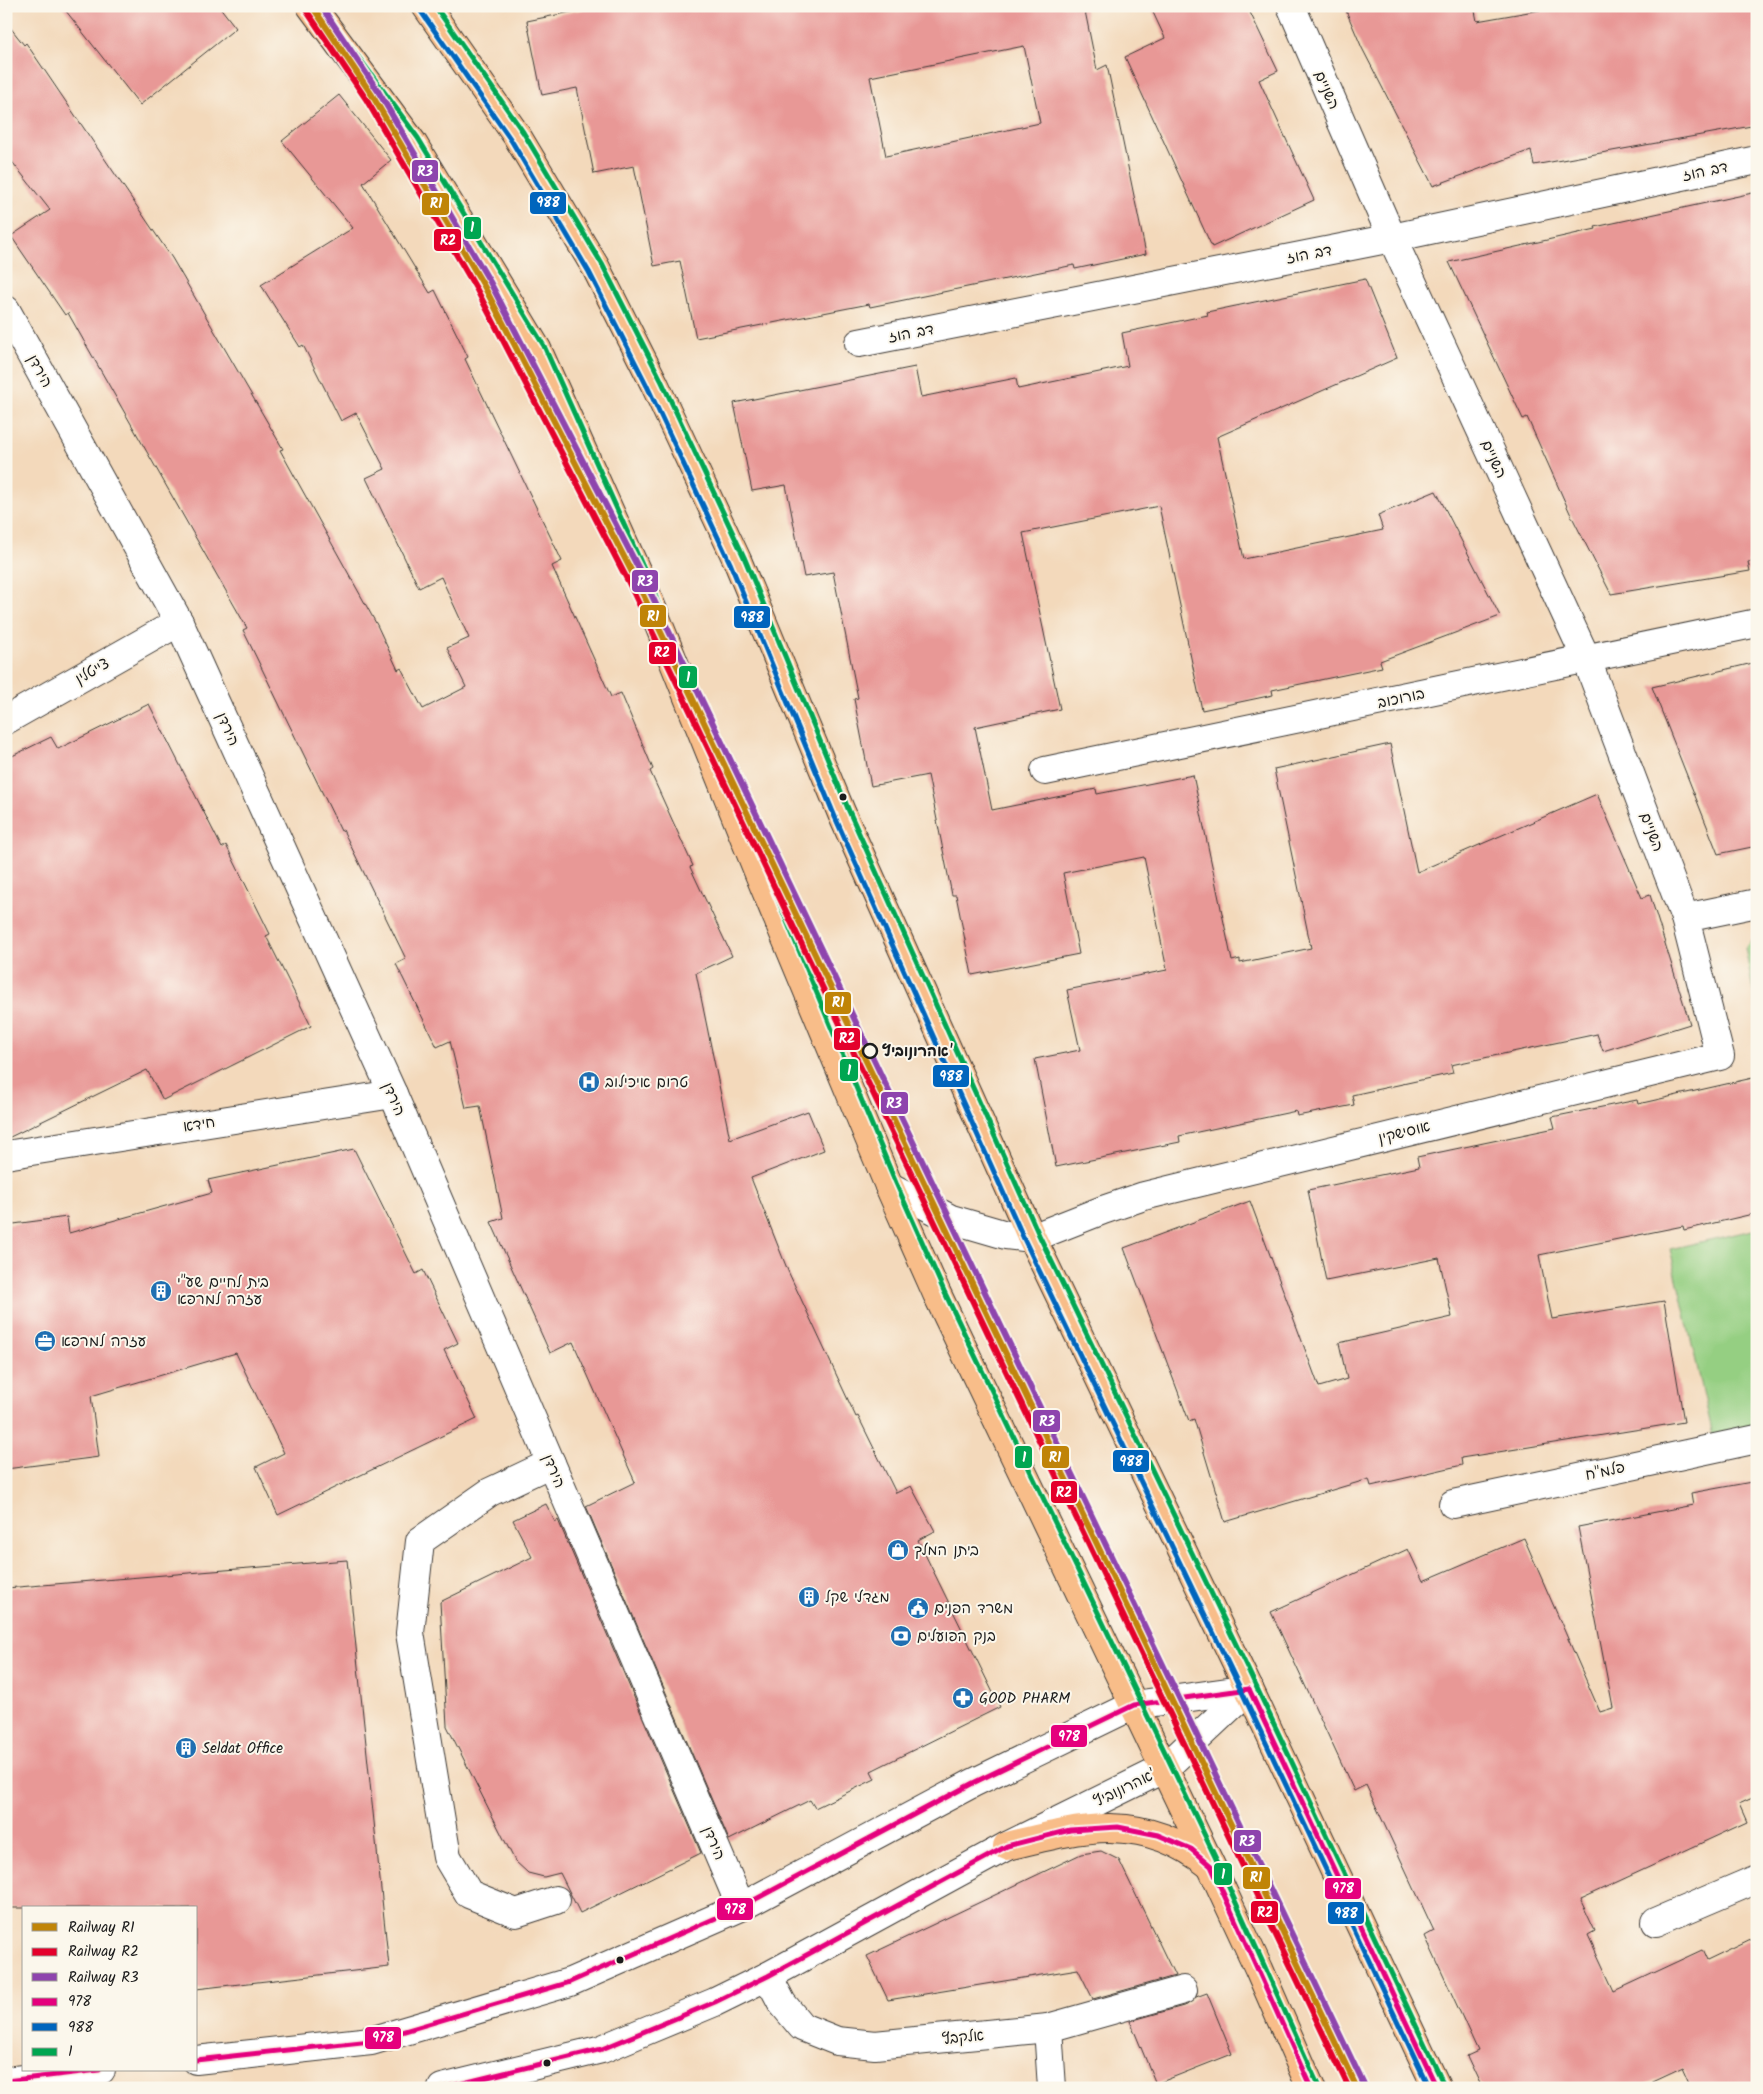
<svg xmlns="http://www.w3.org/2000/svg" width="1763" height="2094" font-family="Kalam,'Playpen Sans Hebrew',sans-serif">
	<style>
		.green { fill: #95cf82; stroke: #58764f }
		.building { fill: #e89896; fill-rule: evenodd }
		.lines { fill: none; stroke-linecap: round; stroke-linejoin: round }
		.minor-casing { stroke: #3c3834; stroke-width: 30 }
		.major-casing { stroke: #3c3834; stroke-width: 30 }
		.minor { stroke: #fff; stroke-width: 28 }
		.major { stroke: #f8bd89; stroke-width: 28 }
		.bus-1-casing { stroke: #fbf7ec; stroke-width: 9 }
		.bus-2-casing { stroke: #fbf7ec; stroke-width: 9 }
		.bus-3-casing { stroke: #fbf7ec; stroke-width: 9 }
		.bus-1 { stroke: #e5007d; stroke-width: 5 }
		.bus-2 { stroke: #0065bd; stroke-width: 5 }
		.bus-3 { stroke: #00a651; stroke-width: 5 }
		.rail-1-casing { stroke: #fbf7ec; stroke-width: 10 }
		.rail-2-casing { stroke: #fbf7ec; stroke-width: 10 }
		.rail-3-casing { stroke: #fbf7ec; stroke-width: 10 }
		.rail-1 { stroke: #c08407; stroke-width: 6 }
		.rail-2 { stroke: #e4002b; stroke-width: 6 }
		.rail-3 { stroke: #8e44ad; stroke-width: 6 }
		.bus-dot { fill: #1c1c1c; stroke: #fbf7ec; stroke-width: 2 }
		.stop-dot { fill: #fbf7ec; stroke: #1c1c1c; stroke-width: 2.5 }
		.labels { text-anchor: middle; stroke-width: 4; stroke-linejoin: round; paint-order: stroke }
		.street-label { font-size: 15px; fill: #1c1c1c; stroke: #fbf7ec }
		.stop-label { font-size: 15px; font-weight: bold; fill: #1c1c1c; stroke: #fbf7ec; text-anchor: start }
		.poi-label { font-size: 15px; fill: #1c1c1c; stroke: #fbf7ec; text-anchor: start }
		.line-badge { stroke: #fbf7ec; stroke-width: 2 }
		.badge-label { font-size: 14px; text-anchor: middle; font-weight: bold; fill: #fff }
	</style>
	<rect width="100%" height="100%" fill="#fbf7ec"/>
	<filter id="ink" filterUnits="userSpaceOnUse"><feTurbulence type="fractalNoise" baseFrequency=".02" numOctaves="2"/><feDisplacementMap in="SourceGraphic" scale="10" xChannelSelector="R" yChannelSelector="G"/><feConvolveMatrix kernelMatrix="1 2 1 2 8 2 1 2 1" color-interpolation-filters="sRGB"/></filter>
	<filter id="wash" filterUnits="userSpaceOnUse"><feTurbulence type="fractalNoise" baseFrequency=".0096" numOctaves="4" result="noise"/><feDisplacementMap in="SourceGraphic" scale="20" xChannelSelector="R" yChannelSelector="G"/><feGaussianBlur stdDeviation="1.12" result="paint"/><feColorMatrix in="noise" values="0 0 0 0 0 0 0 0 0 0 0 0 0 0 0 0 0 1.4 0 .05"/><feComposite in="paint" operator="in"/></filter>
	<g filter="url(#wash)">
		<rect width="100%" height="100%" fill="#f3d9bb"/>
		<g class="green">
			<path d="M1757 936V1012L1745 948Z"/>
			<path d="M1757 1229V1425L1713 1435 1670 1249Z"/>
		</g>
		<g id="blocks">
			<g class="building">
				<path d="M62 6H219L236 28 140 105Z"/>
				<path d="M600 6H1084L1097 70 1107 65 1146 254 1075 269 1074 265 870 307 869 304 696 338 680 261 654 266 634 166 594 174 577 88 542 95 527 21ZM1024 46 1040 123 886 156 870 77Z"/>
				<path d="M1150 6H1247L1278 71 1259 80 1314 200 1212 247 1125 57 1165 38Z"/>
				<path d="M1344 6H1474L1477 21 1563 6H1757V125L1534 165 1531 150 1433 186 1362 48Z"/>
				<path d="M6 22 24 45 26 43 172 258 283 449 280 450 377 625 398 670 401 668 423 709 466 687 447 648 469 638 441 577 419 588 366 478 385 469 356 413 341 421 303 345 300 347 261 285 353 228 282 141 339 95 391 160 363 183 430 293 435 290 468 357 465 359 562 561 552 566 611 697 621 693 653 769 650 771 693 866 690 867 732 956 696 973 730 1139 808 1111 824 1150 751 1178 788 1271 856 1417 858 1416 896 1493 911 1486 935 1531 918 1540 1000 1707 871 1771 875 1779 815 1808 810 1800 729 1840 586 1506 635 1482 573 1342 550 1353 491 1222 503 1218 480 1106 466 1108 450 1041 437 1047 396 964 406 959 343 830 341 831 243 630 247 628 68 313 65 315 11 236 50 210 6 154Z"/>
				<path d="M1757 192V561L1748 562 1750 571 1611 594 1570 513 1527 417 1523 419 1449 262 1596 229 1595 227Z"/>
				<path d="M1365 279 1397 358 1217 437 1244 559 1383 530 1378 515 1436 491 1500 616 1380 661 1382 667 1272 690 1273 695 1202 710 1159 506 1023 533 1060 709 975 727 992 810 1096 789 1097 794 1193 775 1232 961 1240 959V963L1311 948 1274 769 1390 744 1417 872 1597 794 1642 898 1650 895 1690 1024 1603 1051 1597 1034 1451 1065 1453 1073 1352 1095 1354 1105 1297 1116 1296 1111 1179 1136 1180 1142 1056 1167 1035 1059 1080 1050 1067 990 1167 970 1144 857 1063 873 1079 954 972 975 956 895H952L928 775 871 786 854 699 858 698 833 572 804 577 786 485 752 491 734 403 915 367 921 397 1016 378 1018 389 1128 366 1122 333 1208 315 1207 312Z"/>
				<path d="M1757 662V846L1718 854 1652 687Z"/>
				<path d="M149 704 222 848 226 845 270 934 266 936 311 1026 163 1100 147 1070 6 1139V759L51 737 58 749Z"/>
				<path d="M1757 1077V1213L1684 1230 1683 1226 1539 1255 1552 1319 1664 1301 1684 1422 1461 1458 1462 1465 1371 1486 1369 1479 1225 1522 1194 1419 1189 1421 1124 1248 1250 1201 1319 1387 1347 1379 1339 1343 1452 1317 1439 1258 1326 1281 1308 1190 1419 1167 1417 1157 1555 1128 1552 1117 1637 1100 1638 1104Z"/>
				<path d="M354 1149 416 1274 423 1270 458 1343 444 1350 477 1419 278 1515 256 1467 284 1453 236 1353 91 1396 99 1457 6 1469V1225L67 1217 69 1233 212 1193 208 1180Z"/>
				<path d="M1757 1481V1796L1739 1804 1747 1822 1580 1899 1595 1931 1588 1935 1614 1991 1702 1950 1707 1961 1757 1937V2088H1692L1683 2068 1640 2088H1482L1467 2056 1478 2051 1425 1936 1434 1931 1366 1785 1354 1791 1271 1612 1408 1549 1423 1581 1524 1538 1600 1712 1613 1708 1578 1527 1693 1505 1691 1493Z"/>
				<path d="M546 1504 555 1522 558 1520 701 1853 580 1913 560 1873 544 1877 528 1873 515 1861 447 1726 440 1602 532 1557 513 1520Z"/>
				<path d="M347 1560 389 1967 196 1989V1908H6V1588Z"/>
				<path d="M1101 1851 1119 1860 1175 1976 1093 1999 1078 1969 888 2000 867 1956 1081 1854Z"/>
				<path d="M1207 1993 1232 2054 1156 2084 1130 2021 1187 2005 1196 1997Z"/>
			</g>
		</g>
	</g>
	<g filter="url(#ink)">
		<use href="#blocks" fill-opacity="0" stroke="#3c3834" stroke-width="1"/>
		<g class="lines">
			<g class="minor-casing">
				<g id="minor">
					<path d="M1291 6 1392 238 1587 660 1685 918"/>
					<path d="M6 310 179 622 393 1094 741 1907"/>
					<path d="M859 343 1392 238 1757 160"/>
					<path d="M6 720 179 622"/>
					<path d="M1045 771 1757 623"/>
					<path d="M6 1155 393 1094"/>
					<path d="M889 1186 951 1219 1006 1235 1032 1238 1103 1210 1144 1196 1720 1056 1685 918 1757 903"/>
					<path d="M551 1463 490 1492 420 1541 410 1633 447 1857 469 1894 516 1913 556 1900"/>
					<path d="M1453 1504 1757 1439"/>
					<path d="M1656 1922 1757 1879"/>
					<path d="M768 1976 782 2003 802 2027 837 2041 875 2045 1048 2028 1183 1990"/>
					<path d="M1048 2028 1052 2088"/>
					<path d="M196 2060 371 2041 570 1982 741 1907 973 1783 1134 1705 1249 1689"/>
					<path d="M6 2081 101 2070"/>
					<path d="M442 2088 602 2049 715 2002 768 1976 1007 1846 1165 1768 1249 1689"/>
				</g>
			</g>
			<g class="major-casing">
				<g id="major">
					<path d="M311 6 412 142 537 349 644 588 759 874 889 1186 937 1294 1211 1866 1259 1969 1311 2088"/>
					<path d="M426 6 517 136 596 268 654 383 737 560 842 814 1032 1238 1249 1689 1437 2088"/>
					<path d="M1007 1846C1083 1827 1143 1811 1210 1865"/>
				</g>
			</g>
			<use href="#minor" class="minor"/>
			<use href="#major" class="major"/>
			<g class="bus-1-casing">
				<g id="bus-1">
					<path d="M1249 1689 1437 2088"/>
					<path d="M196 2060 371 2041 570 1982 741 1907 973 1783 1134 1705 1249 1689"/>
					<path d="M6 2081 99 2070"/>
					<path d="M443 2088 602 2049 715 2002 768 1976 1007 1846 1070 1830 1118 1827 1158 1835 1191 1849 1211 1866 1311 2088"/>
				</g>
			</g>
			<g class="bus-2-casing">
				<path id="bus-2" d="M420 10 511 140 589 272 647 386 730 563 835 817 1025 1241 1242 1692 1429 2088"/>
			</g>
			<g class="bus-3-casing">
				<g id="bus-3">
					<path d="M321 6 418 138 544 346 651 585 766 871 896 1183 944 1291 1218 1863 1318 2085"/>
					<path d="M435 6 523 132 602 264 661 380 744 557 849 811 1039 1235 1256 1686 1444 2085"/>
				</g>
			</g>
			<use href="#bus-1" class="bus-1"/>
			<use href="#bus-2" class="bus-2"/>
			<use href="#bus-3" class="bus-3"/>
			<g class="rail-1-casing">
				<path id="rail-1" d="M312 6 372 95 484 286 635 578 1357 2088"/>
			</g>
			<g class="rail-2-casing">
				<path id="rail-2" d="M306 10 366 99 477 290 628 581 1349 2088"/>
			</g>
			<g class="rail-3-casing">
				<path id="rail-3" d="M321 6 378 91 490 282 642 575 1364 2085"/>
			</g>
			<use href="#rail-1" class="rail-1"/>
			<use href="#rail-2" class="rail-2"/>
			<use href="#rail-3" class="rail-3"/>
		</g>
	</g>
	<defs>
		<g id="hospital-disc" transform="scale(1.125)"><circle r="9.5" fill="#1f6fb2" stroke="#fbf7ec"/><path d="M-5-5h3v3.5h4V-5h3V5h-3V1.5h-4V5h-3Z" fill="#fff"/></g>
		<g id="building-disc" transform="scale(1.125)"><circle r="9.5" fill="#1f6fb2" stroke="#fbf7ec"/><path d="M-4-6H4V6H1V3H-1V6H-4ZM-2.5-4.3h1.7v1.8h-1.7ZM.8-4.3h1.7v1.8H.8ZM-2.5-1h1.7V.8h-1.7ZM.8-1h1.7V.8H.8Z" fill="#fff"/></g>
		<g id="office-disc" transform="scale(1.125)"><circle r="9.5" fill="#1f6fb2" stroke="#fbf7ec"/><path d="M-6-3h4V-5.5h4V-3h4V5H-6ZM-1-4.5V-3h2v-1.5ZM-6 0V1H6V0Z" fill="#fff"/></g>
		<g id="shop-disc" transform="scale(1.125)"><circle r="9.5" fill="#1f6fb2" stroke="#fbf7ec"/><path d="M-5-2.5h2.3a2.7 3.5 0 0 1 5.4 0H5L5.5 6h-11ZM-1.5-2.5h3a1.5 2.3 0 0 0-3 0Z" fill="#fff"/></g>
		<g id="civic-disc" transform="scale(1.125)"><circle r="9.5" fill="#1f6fb2" stroke="#fbf7ec"/><path d="M-.6-6.5H3V-4.5H.6V-3L4-1V1h2V6H-6V1h2V-1L-.6-3ZM-1.2 2.5V6h2.4V2.5Z" fill="#fff"/></g>
		<g id="bank-disc" transform="scale(1.125)"><circle r="9.5" fill="#1f6fb2" stroke="#fbf7ec"/><path d="M-6-4H6V4H-6ZM0-2.3a2.3 2.3 0 1 0 0 4.6a2.3 2.3 0 1 0 0-4.6Z" fill="#fff"/></g>
		<g id="pharmacy-disc" transform="scale(1.125)"><circle r="9.5" fill="#1f6fb2" stroke="#fbf7ec"/><path d="M-2-6h4v4h4v4h-4v4h-4v-4h-4v-4h4Z" fill="#fff"/></g>
	</defs>
	<g fill-rule="evenodd">
		<use href="#hospital-disc" x="589" y="1082"/>
		<use href="#building-disc" x="161" y="1291"/>
		<use href="#office-disc" x="45" y="1341"/>
		<use href="#shop-disc" x="898" y="1550"/>
		<use href="#building-disc" x="809" y="1597"/>
		<use href="#civic-disc" x="918" y="1608"/>
		<use href="#bank-disc" x="901" y="1636"/>
		<use href="#pharmacy-disc" x="963" y="1698"/>
		<use href="#building-disc" x="186" y="1748"/>
	</g>
	<g class="bus-dot">
		<circle cx="843" cy="797" r="4.5"/>
		<circle cx="620" cy="1960" r="4.5"/>
		<circle cx="547" cy="2063" r="4.5"/>
	</g>
	<circle class="stop-dot" cx="870" cy="1051" r="7"/>
	<g class="labels">
		<g class="street-label">
			<text transform="translate(1327 90) rotate(66)" y="5">השניים</text>
			<text transform="translate(1705 171) rotate(-12)" y="5">דב הוז</text>
			<text transform="translate(1309 254) rotate(-11)" y="5">דב הוז</text>
			<text transform="translate(911 333) rotate(-11)" y="5">דב הוז</text>
			<text transform="translate(40 371) rotate(61)" y="5">הירדן</text>
			<text transform="translate(1494 459) rotate(65)" y="5">השניים</text>
			<text transform="translate(92 671) rotate(-30)" y="5">צייטלין</text>
			<text transform="translate(1401 698) rotate(-12)" y="5">בורוכוב</text>
			<text transform="translate(228 729) rotate(66)" y="5">הירדן</text>
			<text transform="translate(1652 832) rotate(69)" y="5">השניים</text>
			<text transform="translate(394 1099) rotate(66)" y="5">הירדן</text>
			<text transform="translate(199 1124) rotate(-9)" y="5">חידא</text>
			<text transform="translate(1404 1132) rotate(-14)" y="5">אוסישקין</text>
			<text transform="translate(554 1471) rotate(67)" y="5">הירדן</text>
			<text transform="translate(1605 1471) rotate(-12)" y="5">פלמ"ח</text>
			<text transform="translate(1124 1788) rotate(-26)" y="5">אהרונוביץ'</text>
			<text transform="translate(714 1843) rotate(67)" y="5">הירדן</text>
			<text transform="translate(963 2037) rotate(-6)" y="5">אלקבץ</text>
		</g>
		<g class="stop-label">
			<text x="882" y="1056">אהרונוביץ'</text>
		</g>
		<g class="poi-label">
			<text x="605" y="1087">טרום איכילוב</text>
			<text x="177" y="1287">בית לחיים שע"י<tspan x="177" dy="17">עזרה למרפא</tspan></text>
			<text x="61" y="1346">עזרה למרפא</text>
			<text x="914" y="1555">ביתן המלך</text>
			<text x="825" y="1602">מגדלי שקל</text>
			<text x="934" y="1613">משרד הפנים</text>
			<text x="917" y="1641">בנק הפועלים</text>
			<text x="979" y="1703">GOOD PHARM</text>
			<text x="202" y="1753">Seldat Office</text>
		</g>
	</g>
	<g class="line-badge">
		<rect x="411" y="159" width="28" height="24" rx="5" fill="#8e44ad"/>
		<rect x="529" y="191" width="38" height="24" rx="5" fill="#0065bd"/>
		<rect x="421" y="192" width="29" height="24" rx="5" fill="#c08407"/>
		<rect x="463" y="216" width="19" height="24" rx="5" fill="#00a651"/>
		<rect x="433" y="228" width="29" height="24" rx="5" fill="#e4002b"/>
		<rect x="631" y="569" width="28" height="24" rx="5" fill="#8e44ad"/>
		<rect x="639" y="604" width="28" height="24" rx="5" fill="#c08407"/>
		<rect x="733" y="605" width="38" height="24" rx="5" fill="#0065bd"/>
		<rect x="648" y="641" width="29" height="24" rx="5" fill="#e4002b"/>
		<rect x="678" y="665" width="20" height="24" rx="5" fill="#00a651"/>
		<rect x="824" y="991" width="28" height="24" rx="5" fill="#c08407"/>
		<rect x="833" y="1027" width="28" height="24" rx="5" fill="#e4002b"/>
		<rect x="839" y="1058" width="20" height="24" rx="5" fill="#00a651"/>
		<rect x="932" y="1064" width="38" height="24" rx="5" fill="#0065bd"/>
		<rect x="880" y="1091" width="29" height="24" rx="5" fill="#8e44ad"/>
		<rect x="1032" y="1409" width="29" height="24" rx="5" fill="#8e44ad"/>
		<rect x="1041" y="1445" width="29" height="24" rx="5" fill="#c08407"/>
		<rect x="1014" y="1445" width="19" height="24" rx="5" fill="#00a651"/>
		<rect x="1112" y="1449" width="38" height="24" rx="5" fill="#0065bd"/>
		<rect x="1050" y="1480" width="28" height="24" rx="5" fill="#e4002b"/>
		<rect x="1050" y="1724" width="38" height="24" rx="5" fill="#e5007d"/>
		<rect x="1233" y="1829" width="29" height="24" rx="5" fill="#8e44ad"/>
		<rect x="1213" y="1862" width="20" height="24" rx="5" fill="#00a651"/>
		<rect x="1242" y="1866" width="29" height="24" rx="5" fill="#c08407"/>
		<rect x="1324" y="1877" width="38" height="23" rx="5" fill="#e5007d"/>
		<rect x="716" y="1897" width="38" height="24" rx="5" fill="#e5007d"/>
		<rect x="1250" y="1900" width="29" height="24" rx="5" fill="#e4002b"/>
		<rect x="1327" y="1901" width="38" height="24" rx="5" fill="#0065bd"/>
		<rect x="364" y="2026" width="38" height="24" rx="5" fill="#e5007d"/>
	</g>
	<g class="badge-label">
		<text x="425" y="176">R3</text>
		<text x="548" y="207">988</text>
		<text x="436" y="208">R1</text>
		<text x="472" y="232">1</text>
		<text x="448" y="245">R2</text>
		<text x="645" y="586">R3</text>
		<text x="653" y="621">R1</text>
		<text x="752" y="622">988</text>
		<text x="662" y="657">R2</text>
		<text x="688" y="682">1</text>
		<text x="838" y="1007">R1</text>
		<text x="847" y="1043">R2</text>
		<text x="849" y="1075">1</text>
		<text x="951" y="1081">988</text>
		<text x="894" y="1108">R3</text>
		<text x="1047" y="1426">R3</text>
		<text x="1055" y="1462">R1</text>
		<text x="1024" y="1462">1</text>
		<text x="1131" y="1466">988</text>
		<text x="1064" y="1497">R2</text>
		<text x="1069" y="1741">978</text>
		<text x="1247" y="1846">R3</text>
		<text x="1223" y="1879">1</text>
		<text x="1256" y="1882">R1</text>
		<text x="1343" y="1893">978</text>
		<text x="735" y="1914">978</text>
		<text x="1265" y="1917">R2</text>
		<text x="1346" y="1918">988</text>
		<text x="383" y="2042">978</text>
	</g>
	<rect width="1763" height="2094" fill="none" stroke="#fbf7ec" stroke-width="25"/>
	<rect x="22" y="1906" width="175" height="165" fill="#fbf7ec" stroke="#a29f99"/>
	<rect x="32" y="1923" width="25" height="8" fill="#c08407" stroke="#a29f99"/>
	<text x="68" y="1932" font-size="15" fill="#1c1c1c">Railway R1</text>
	<rect x="32" y="1948" width="25" height="8" fill="#e4002b" stroke="#a29f99"/>
	<text x="68" y="1956" font-size="15" fill="#1c1c1c">Railway R2</text>
	<rect x="32" y="1973" width="25" height="8" fill="#8e44ad" stroke="#a29f99"/>
	<text x="68" y="1982" font-size="15" fill="#1c1c1c">Railway R3</text>
	<rect x="32" y="1998" width="25" height="8" fill="#e5007d" stroke="#a29f99"/>
	<text x="68" y="2006" font-size="15" fill="#1c1c1c">978</text>
	<rect x="32" y="2023" width="25" height="8" fill="#0065bd" stroke="#a29f99"/>
	<text x="68" y="2032" font-size="15" fill="#1c1c1c">988</text>
	<rect x="32" y="2048" width="25" height="8" fill="#00a651" stroke="#a29f99"/>
	<text x="68" y="2056" font-size="15" fill="#1c1c1c">1</text>
</svg>
